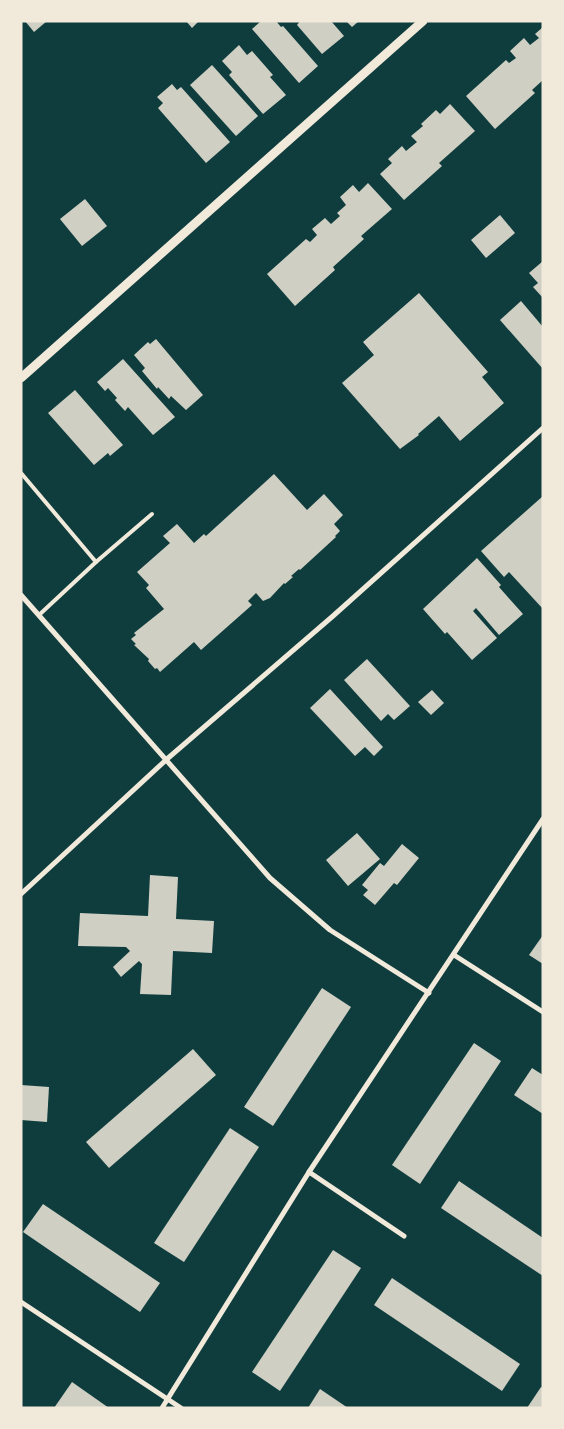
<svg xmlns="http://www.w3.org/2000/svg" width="564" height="1429" font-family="Montserrat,sans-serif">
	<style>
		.building { fill: #cfcfc3 }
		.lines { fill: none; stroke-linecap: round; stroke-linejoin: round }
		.service { stroke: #f1e9da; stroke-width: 4 }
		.minor { stroke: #f1e9da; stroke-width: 5 }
		.tertiary { stroke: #f1e9da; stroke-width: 9 }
	</style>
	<rect width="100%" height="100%" fill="#0f3d3e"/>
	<g class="building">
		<path d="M25 21H47L34 32Z"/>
		<path d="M186 21H199L192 28Z"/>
		<path d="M261 21H276L281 27 283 26 318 66 299 83 252 29Z"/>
		<path d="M300 21H331L344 36 322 54 297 25Z"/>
		<path d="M346 21H359L352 27Z"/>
		<path d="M543 27V80L532 90 535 93 495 129 466 96 506 60 509 63 516 58 510 51 524 38 530 45 539 38 535 34Z"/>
		<path d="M239 45 247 55 252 51 273 75 270 77 286 95 263 114 229 75 232 72 222 61Z"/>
		<path d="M212 65 258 116 236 136 190 85Z"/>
		<path d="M172 84 177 90 181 87 230 142 206 163 158 108 163 103 157 97Z"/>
		<path d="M450 104 475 131 439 163 442 166 404 200 380 174 392 163 388 159 402 146 406 151 417 142 411 136 423 126 421 124 436 110 440 114Z"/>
		<path d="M368 183 392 209 361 236 364 239 333 267 335 270 295 306 267 274 306 239 310 242 317 235 312 229 325 218 331 224 340 216 337 213 346 205 340 197 353 185 359 192Z"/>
		<path d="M85 199 107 226 82 246 60 219Z"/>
		<path d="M500 215 515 233 486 258 471 240Z"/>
		<path d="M543 261V298L533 287 538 283 529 273Z"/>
		<path d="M419 293 488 372 482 377 504 403 460 441 439 416 418 434 419 435 400 449 342 383 374 355 363 342Z"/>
		<path d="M521 301 543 327V369L500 320Z"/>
		<path d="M156 339 203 395 186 410 171 396 169 399 158 387 157 389 142 371 145 368 134 355 148 342 150 344Z"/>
		<path d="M123 359 175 417 153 435 128 407 125 411 115 400 117 398 108 388 105 391 97 382Z"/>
		<path d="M75 390 123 445 110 456 108 453 94 465 48 413Z"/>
		<path d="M274 474 307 510 324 494 343 515 334 524 340 531 335 536 336 537 300 570 299 569 291 576 293 577 285 584 284 583 270 598 263 601 256 593 248 601 252 605 201 650 194 642 160 672 157 668 155 669 148 661 149 659 134 645 136 644 131 639 136 635 134 633 164 609 146 588 149 585 137 572 170 543 163 536 177 524 194 543 204 534 206 536Z"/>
		<path d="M543 496V609L509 572 504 577 481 551Z"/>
		<path d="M477 558 501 585 499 587 523 614 499 635 476 608 473 611 497 638 472 660 447 632 445 634 423 609Z"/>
		<path d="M367 659 410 706 394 720 388 714 381 721 344 680Z"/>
		<path d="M330 689 383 747 374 756 365 747 355 756 310 708Z"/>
		<path d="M432 690 444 703 431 715 418 702Z"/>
		<path d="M357 833 380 859 348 886 326 860Z"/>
		<path d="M402 844 419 858 397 885 394 883 375 905 363 895 368 890 362 885 380 863 384 866Z"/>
		<path d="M150 875 178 877 176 919 214 921 212 953 173 951 171 995 140 994 142 964 139 961 121 977 113 967 130 951 126 947 78 946 80 913 148 916Z"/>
		<path d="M543 935V964L529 955Z"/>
		<path d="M322 988 351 1007 273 1126 244 1107Z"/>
		<path d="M474 1043 501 1061 420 1184 392 1165Z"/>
		<path d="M193 1049 216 1075 109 1168 86 1142Z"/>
		<path d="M532 1068 543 1075V1114L514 1095Z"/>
		<path d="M21 1085 49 1087 47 1122 21 1120Z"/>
		<path d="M230 1128 259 1147 184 1262 154 1243Z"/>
		<path d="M459 1181 543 1238V1276L441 1208Z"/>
		<path d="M43 1204 160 1283 140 1312 23 1232Z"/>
		<path d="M333 1250 361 1268 280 1391 252 1372Z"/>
		<path d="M392 1278 520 1364 502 1391 374 1305Z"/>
		<path d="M72 1382 109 1408H54Z"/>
		<path d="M541 1387 543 1388V1408H527Z"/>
		<path d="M320 1389 348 1408H308Z"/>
	</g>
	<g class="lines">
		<g class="service">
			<path d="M21 473 96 562 39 615"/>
			<path d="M96 562 152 514"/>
		</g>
		<g class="minor">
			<path d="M21 595 270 878 330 930 429 993"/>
			<path d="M21 894 167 759 333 616 543 428"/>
			<path d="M454 955 543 1012"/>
			<path d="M309 1172 404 1236"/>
			<path d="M21 1302 181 1408"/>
			<path d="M162 1408 309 1172 543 819"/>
		</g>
		<path class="tertiary" d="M21 378 423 21"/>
	</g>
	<rect width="564" height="1429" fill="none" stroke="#f1e9da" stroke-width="45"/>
</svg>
